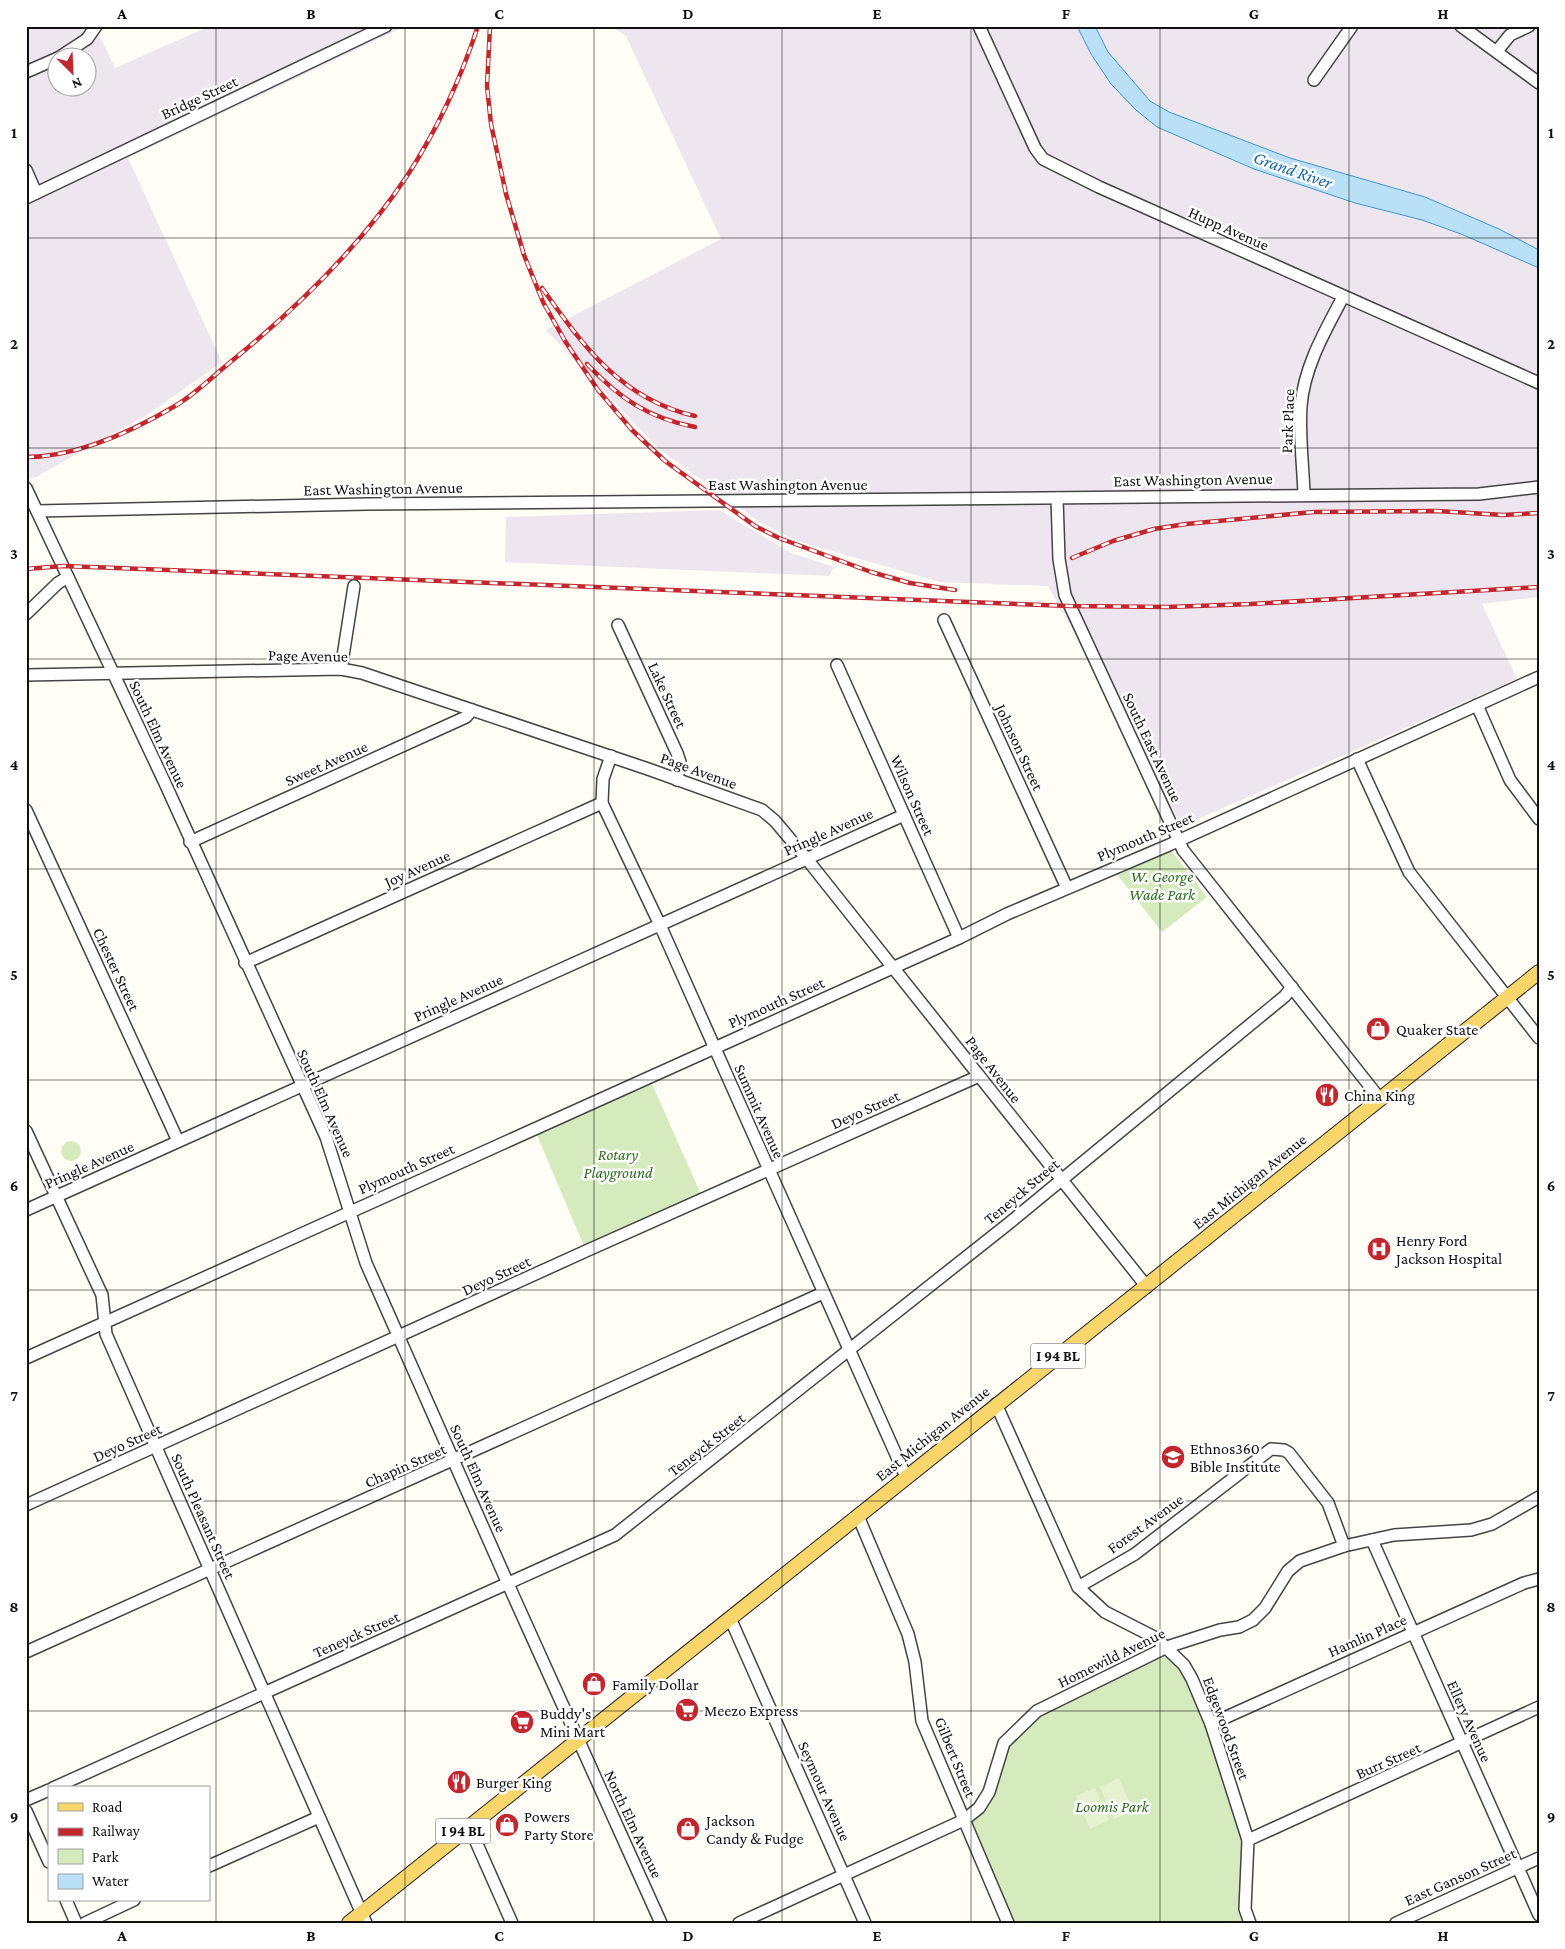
<svg xmlns="http://www.w3.org/2000/svg" width="1565" height="1949" font-family="'Crimson Pro',serif">
	<style>
		.industrial { fill: #eee6ef; fill-rule: evenodd }
		.green { fill: #d5ebbd }
		.pitch { fill: #e6f2cf }
		.water { fill: #b9e0f7; stroke: #3f96cf }
		.lines { fill: none; stroke-linecap: round; stroke-linejoin: round }
		.minor-casing { stroke: #444; stroke-width: 14 }
		.major-casing { stroke: #222; stroke-width: 16 }
		.minor { stroke: #fff; stroke-width: 11 }
		.major { stroke: #f9d66b; stroke-width: 14 }
		.rail-casing { stroke: #c4262e; stroke-width: 4.5 }
		.rail { stroke: #fff; stroke-width: 2.5; stroke-dasharray: 8; stroke-linecap: butt }
		.grid { fill: none; stroke: #111; stroke-width: 1; stroke-opacity: 0.55 }
		.labels { text-anchor: middle; stroke-width: 5; stroke-linejoin: round; paint-order: stroke }
		.shield { fill: #fff; stroke: #585858; stroke-width: 1 }
		.shield-label { font-size: 15px; font-weight: bold; fill: #111 }
		.street-label { font-size: 16px; fill: #111; stroke: #fff }
		.park-label { font-size: 16px; font-style: italic; fill: #2f6b1f; stroke: #fff }
		.poi-label { font-size: 16px; fill: #111; stroke: #fff; text-anchor: start }
		.water-label { font-size: 18px; font-style: italic; fill: #1768a6; stroke: #fff }
		.neatline { fill: none; stroke: #111; stroke-width: 2 }
		.grid-label { font-size: 16px; text-anchor: middle; font-weight: bold; fill: #111 }
	</style>
	<rect width="100%" height="100%" fill="#fffdf5"/>
	<g class="industrial">
		<path d="M26 26H95L115 68 210 26H406L128 158 222 362 147 415 36 477 26 479ZM58 58H88V88H58Z"/>
		<path d="M610 26H1539V597L1482 604 1517 679 1182 826 1048 586 940 582 797 541 760 522 659 449 546 330 721 239 626 36Z"/>
		<path d="M719 510 791 553 834 567 829 576 505 562 506 517Z"/>
	</g>
	<g class="green">
		<path d="M1170 849 1207 897 1162 932 1116 873Z"/>
		<path d="M649 1077 703 1199 586 1251 534 1128Z"/>
		<circle cx="71" cy="1151" r="10"/>
		<path d="M1167 1647 1192 1679 1248 1840 1250 1923H1009L964 1820 989 1792 1017 1729 1065 1697Z"/>
	</g>
	<g class="pitch">
		<path d="M1119 1778 1133 1811 1114 1819 1100 1787Z"/>
		<path d="M1095 1788 1109 1820 1090 1829 1076 1796Z"/>
	</g>
	<path class="water" d="M1077 26H1095L1108 52 1150 101 1169 112 1290 158 1425 197 1499 229 1539 250V268L1461 234 1422 220 1355 203 1254 169 1157 127 1136 110 1111 84 1091 54Z"/>
	<g class="lines">
		<g class="minor-casing">
			<g id="minor">
				<path d="M979 26 1035 148 1043 159 1099 187 1539 383"/>
				<path d="M1461 26 1539 83"/>
				<path d="M1497 51 1510 35 1529 26"/>
				<path d="M58 58 87 39 96 26"/>
				<path d="M26 72 58 58"/>
				<path d="M1314 80 1352 26"/>
				<path d="M26 170 36 193"/>
				<path d="M26 198 386 26"/>
				<path d="M26 488 164 781 326 1137 366 1263 513 1595 661 1923"/>
				<path d="M1304 494C1303 465 1299 435 1301 406 1304 367 1325 331 1343 297"/>
				<path d="M1057 498 1059 559 1065 595 1183 850 1380 1099"/>
				<path d="M37 511 367 504 1479 494 1539 487"/>
				<path d="M26 614 58 583 68 577"/>
				<path d="M944 620 1067 888"/>
				<path d="M618 625 677 753 680 762 677 780"/>
				<path d="M837 665 959 938"/>
				<path d="M341 669 354 586"/>
				<path d="M26 675 341 669 362 673 648 769 762 810 775 821 806 858 1147 1287"/>
				<path d="M1477 705 1510 780 1539 819"/>
				<path d="M611 756 603 779 602 803 660 925 906 1477"/>
				<path d="M1357 759 1409 872 1539 1038"/>
				<path d="M26 810 178 1141"/>
				<path d="M190 842 466 717 472 710"/>
				<path d="M245 963 602 803"/>
				<path d="M26 1131 102 1295 106 1334 366 1923"/>
				<path d="M26 1210 904 815"/>
				<path d="M26 1358 959 938 1007 914 1169 845 1539 677"/>
				<path d="M996 1404 1078 1587 1105 1612 1156 1638 1184 1665 1192 1679 1211 1724 1248 1840 1245 1909 1250 1923"/>
				<path d="M26 1505 586 1251 979 1076"/>
				<path d="M858 1516 908 1634 915 1662 922 1721 1008 1923"/>
				<path d="M1372 1540 1539 1915"/>
				<path d="M1078 1587 1135 1554 1271 1449 1284 1450 1289 1453 1328 1503 1344 1546"/>
				<path d="M730 1618 865 1923"/>
				<path d="M26 1652 823 1293"/>
				<path d="M1211 1724 1524 1583 1539 1579"/>
				<path d="M53 1788 615 1535 1008 1224 1285 996 1292 987"/>
				<path d="M26 1800 49 1790"/>
				<path d="M26 1811 49 1862"/>
				<path d="M469 1826 512 1923"/>
				<path d="M1248 1840 1539 1707"/>
				<path d="M209 1866 319 1817"/>
				<path d="M66 1900 76 1923"/>
				<path d="M85 1923 134 1900"/>
				<path d="M739 1923 964 1820 979 1808 989 1792 1004 1743 1037 1711 1167 1647 1220 1630 1239 1627 1253 1620 1265 1608 1288 1571 1300 1561 1344 1546 1394 1535 1471 1530 1492 1524 1539 1497"/>
				<path d="M1396 1923 1539 1858"/>
			</g>
		</g>
		<g class="major-casing">
			<path id="major" d="M349 1923 1539 972"/>
		</g>
		<use href="#minor" class="minor"/>
		<use href="#major" class="major"/>
		<g class="rail-casing">
			<g id="rail">
				<path d="M490 26 487 86 491 124 506 194 524 255 543 302 565 341 598 390 632 430 665 461 755 526 779 538 871 572 910 583 955 590"/>
				<path d="M542 288C584 347 621 399 695 416"/>
				<path d="M587 364C619 398 648 418 695 427"/>
				<path d="M26 457C77 457 131 432 175 406 194 395 211 378 228 364 295 310 359 248 407 176 437 130 461 78 478 26"/>
				<path d="M1072 558 1113 541 1154 529 1186 524 1314 512 1437 511 1503 515 1539 513"/>
				<path d="M26 569 63 566 117 568 1069 606 1168 607 1251 604 1539 587"/>
			</g>
		</g>
		<use href="#rail" class="rail"/>
	</g>
	<path class="grid" d="M216 26V1923M405 26V1923M594 26V1923M782 26V1923M971 26V1923M1160 26V1923M1349 26V1923M26 238H1539M26 448H1539M26 659H1539M26 869H1539M26 1080H1539M26 1290H1539M26 1501H1539M26 1711H1539"/>
	<defs>
		<g id="shop-disc" transform="scale(1.25)"><circle r="9.5" fill="#c4262e" stroke="#fff"/><path d="M-5-2.5h2.3a2.7 3.5 0 0 1 5.4 0H5L5.5 6h-11ZM-1.5-2.5h3a1.5 2.3 0 0 0-3 0Z" fill="#fff"/></g>
		<g id="restaurant-disc" transform="scale(1.25)"><circle r="9.5" fill="#c4262e" stroke="#fff"/><path d="M-5-6h1v4h1v-4h1v4h1v-4h1v5L-1.5 .5V6h-2V.5L-5-1ZM5-6V6H3V1.5H1.5Q1.5-4 5-6Z" fill="#fff"/></g>
		<g id="hospital-disc" transform="scale(1.25)"><circle r="9.5" fill="#c4262e" stroke="#fff"/><path d="M-5-5h3v3.5h4V-5h3V5h-3V1.5h-4V5h-3Z" fill="#fff"/></g>
		<g id="school-disc" transform="scale(1.25)"><circle r="9.5" fill="#c4262e" stroke="#fff"/><path d="M0-5L7-2L0 1L-7-2ZM-4 1L0 2.5L4 1V4Q0 6-4 4Z" fill="#fff"/></g>
		<g id="supermarket-disc" transform="scale(1.25)"><circle r="9.5" fill="#c4262e" stroke="#fff"/><path d="M-6-5.5h2.5l.6 2H6L4.5 2H-2.5L-4.4-4H-6ZM-1.5 3.2a1.3 1.3 0 1 0 .1 0ZM3 3.2a1.3 1.3 0 1 0 .1 0Z" fill="#fff"/></g>
	</defs>
	<g fill-rule="evenodd">
		<use href="#shop-disc" x="1378" y="1029"/>
		<use href="#restaurant-disc" x="1327" y="1095"/>
		<use href="#hospital-disc" x="1379" y="1249"/>
		<use href="#school-disc" x="1173" y="1457"/>
		<use href="#shop-disc" x="594" y="1684"/>
		<use href="#supermarket-disc" x="687" y="1710"/>
		<use href="#supermarket-disc" x="522" y="1722"/>
		<use href="#restaurant-disc" x="459" y="1782"/>
		<use href="#shop-disc" x="507" y="1825"/>
		<use href="#shop-disc" x="688" y="1829"/>
	</g>
	<g class="labels">
		<g class="shield">
			<rect x="1030.5" y="1343.5" width="55" height="25" rx="4"/>
			<rect x="435.5" y="1818.5" width="55" height="25" rx="4"/>
		</g>
		<g class="shield-label">
			<text x="1058" y="1361">I 94 BL</text>
			<text x="463" y="1836">I 94 BL</text>
		</g>
		<g class="street-label">
			<text transform="translate(199 97) rotate(-25)" y="6">Bridge Street</text>
			<text transform="translate(1229 228) rotate(24)" y="6">Hupp Avenue</text>
			<text transform="translate(1287 421) rotate(-88)" y="6">Park Place</text>
			<text transform="translate(1193 479) rotate(-1)" y="6">East Washington Avenue</text>
			<text x="788" y="490">East Washington Avenue</text>
			<text transform="translate(383 488) rotate(-1)" y="6">East Washington Avenue</text>
			<text transform="translate(308 655) rotate(1)" y="6">Page Avenue</text>
			<text transform="translate(668 695) rotate(65)" y="6">Lake Street</text>
			<text transform="translate(159 734) rotate(65)" y="6">South Elm Avenue</text>
			<text transform="translate(1020 747) rotate(65)" y="6">Johnson Street</text>
			<text transform="translate(1153 747) rotate(65)" y="6">South East Avenue</text>
			<text transform="translate(326 763) rotate(-24)" y="6">Sweet Avenue</text>
			<text transform="translate(699 770) rotate(20)" y="6">Page Avenue</text>
			<text transform="translate(913 795) rotate(66)" y="6">Wilson Street</text>
			<text transform="translate(828 831) rotate(-24)" y="6">Pringle Avenue</text>
			<text transform="translate(1145 836) rotate(-23)" y="6">Plymouth Street</text>
			<text transform="translate(417 868) rotate(-24)" y="6">Joy Avenue</text>
			<text transform="translate(117 969) rotate(65)" y="6">Chester Street</text>
			<text transform="translate(458 997) rotate(-24)" y="6">Pringle Avenue</text>
			<text transform="translate(776 1002) rotate(-24)" y="6">Plymouth Street</text>
			<text transform="translate(994 1069) rotate(52)" y="6">Page Avenue</text>
			<text transform="translate(326 1103) rotate(66)" y="6">South Elm Avenue</text>
			<text transform="translate(865 1109) rotate(-24)" y="6">Deyo Street</text>
			<text transform="translate(760 1111) rotate(66)" y="6">Summit Avenue</text>
			<text transform="translate(89 1164) rotate(-24)" y="6">Pringle Avenue</text>
			<text transform="translate(406 1168) rotate(-24)" y="6">Plymouth Street</text>
			<text transform="translate(1249 1181) rotate(-39)" y="6">East Michigan Avenue</text>
			<text transform="translate(1021 1191) rotate(-40)" y="6">Teneyck Street</text>
			<text transform="translate(496 1275) rotate(-25)" y="6">Deyo Street</text>
			<text transform="translate(932 1433) rotate(-39)" y="6">East Michigan Avenue</text>
			<text transform="translate(127 1442) rotate(-24)" y="6">Deyo Street</text>
			<text transform="translate(706 1444) rotate(-38)" y="6">Teneyck Street</text>
			<text transform="translate(405 1465) rotate(-24)" y="6">Chapin Street</text>
			<text transform="translate(479 1478) rotate(66)" y="6">South Elm Avenue</text>
			<text transform="translate(204 1516) rotate(66)" y="6">South Pleasant Street</text>
			<text transform="translate(1145 1523) rotate(-36)" y="6">Forest Avenue</text>
			<text transform="translate(356 1634) rotate(-24)" y="6">Teneyck Street</text>
			<text transform="translate(1367 1635) rotate(-24)" y="6">Hamlin Place</text>
			<text transform="translate(1111 1657) rotate(-26)" y="6">Homewild Avenue</text>
			<text transform="translate(1470 1721) rotate(66)" y="6">Ellery Avenue</text>
			<text transform="translate(1227 1728) rotate(70)" y="6">Edgewood Street</text>
			<text transform="translate(956 1757) rotate(68)" y="6">Gilbert Street</text>
			<text transform="translate(1388 1760) rotate(-24)" y="6">Burr Street</text>
			<text transform="translate(825 1791) rotate(66)" y="6">Seymour Avenue</text>
			<text transform="translate(634 1824) rotate(65)" y="6">North Elm Avenue</text>
			<text transform="translate(1460 1876) rotate(-24)" y="6">East Ganson Street</text>
		</g>
		<g class="park-label">
			<text x="1162" y="882">W. George<tspan x="1162" dy="18">Wade Park</tspan></text>
			<text x="618" y="1160">Rotary<tspan x="618" dy="18">Playground</tspan></text>
			<text x="1112" y="1812">Loomis Park</text>
		</g>
		<g class="poi-label">
			<text x="1396" y="1035">Quaker State</text>
			<text x="1344" y="1101">China King</text>
			<text x="1396" y="1246">Henry Ford<tspan x="1396" dy="18">Jackson Hospital</tspan></text>
			<text x="1190" y="1454">Ethnos360<tspan x="1190" dy="18">Bible Institute</tspan></text>
			<text x="612" y="1690">Family Dollar</text>
			<text x="704" y="1716">Meezo Express</text>
			<text x="540" y="1719">Buddy's<tspan x="540" dy="18">Mini Mart</tspan></text>
			<text x="476" y="1788">Burger King</text>
			<text x="524" y="1822">Powers<tspan x="524" dy="18">Party Store</tspan></text>
			<text x="706" y="1826">Jackson<tspan x="706" dy="18">Candy &amp; Fudge</tspan></text>
		</g>
		<g class="water-label">
			<text transform="translate(1293 170) rotate(19)" y="6">Grand River</text>
		</g>
	</g>
	<rect width="1565" height="1949" fill="none" stroke="#ffffff" stroke-width="55"/>
	<rect x="48" y="1786" width="162" height="115" fill="#ffffff" stroke="#a0a0a0"/>
	<rect x="58" y="1803" width="25" height="8" fill="#f9d66b" stroke="#a0a0a0"/>
	<text x="92" y="1812" font-size="15" fill="#111111">Road</text>
	<rect x="58" y="1828" width="25" height="8" fill="#c4262e" stroke="#a0a0a0"/>
	<text x="92" y="1836" font-size="15" fill="#111111">Railway</text>
	<rect x="58" y="1849" width="25" height="15" fill="#d5ebbd" stroke="#a0a0a0"/>
	<text x="92" y="1862" font-size="15" fill="#111111">Park</text>
	<rect x="58" y="1874" width="25" height="15" fill="#b9e0f7" stroke="#a0a0a0"/>
	<text x="92" y="1886" font-size="15" fill="#111111">Water</text>
	<g transform="translate(72 72) rotate(156)"><circle r="24" fill="#ffffff" stroke="#a0a0a0"/>
	<path d="M0-4L9 19L0 12L-9 19Z" fill="#c4262e"/>
	<text y="-8" font-size="14" font-weight="bold" text-anchor="middle" fill="#111111">N</text>
	</g>
	<rect x="28" y="28" width="1510" height="1894" class="neatline"/>
	<g class="grid-label">
		<text x="122" y="19">A</text>
		<text x="311" y="19">B</text>
		<text x="499" y="19">C</text>
		<text x="688" y="19">D</text>
		<text x="877" y="19">E</text>
		<text x="1066" y="19">F</text>
		<text x="1254" y="19">G</text>
		<text x="1443" y="19">H</text>
		<text x="14" y="138">1</text>
		<text x="1551" y="138">1</text>
		<text x="14" y="349">2</text>
		<text x="1551" y="349">2</text>
		<text x="14" y="559">3</text>
		<text x="1551" y="559">3</text>
		<text x="14" y="770">4</text>
		<text x="1551" y="770">4</text>
		<text x="14" y="980">5</text>
		<text x="1551" y="980">5</text>
		<text x="14" y="1191">6</text>
		<text x="1551" y="1191">6</text>
		<text x="14" y="1401">7</text>
		<text x="1551" y="1401">7</text>
		<text x="14" y="1612">8</text>
		<text x="1551" y="1612">8</text>
		<text x="14" y="1822">9</text>
		<text x="1551" y="1822">9</text>
		<text x="122" y="1941">A</text>
		<text x="311" y="1941">B</text>
		<text x="499" y="1941">C</text>
		<text x="688" y="1941">D</text>
		<text x="877" y="1941">E</text>
		<text x="1066" y="1941">F</text>
		<text x="1254" y="1941">G</text>
		<text x="1443" y="1941">H</text>
	</g>
</svg>
